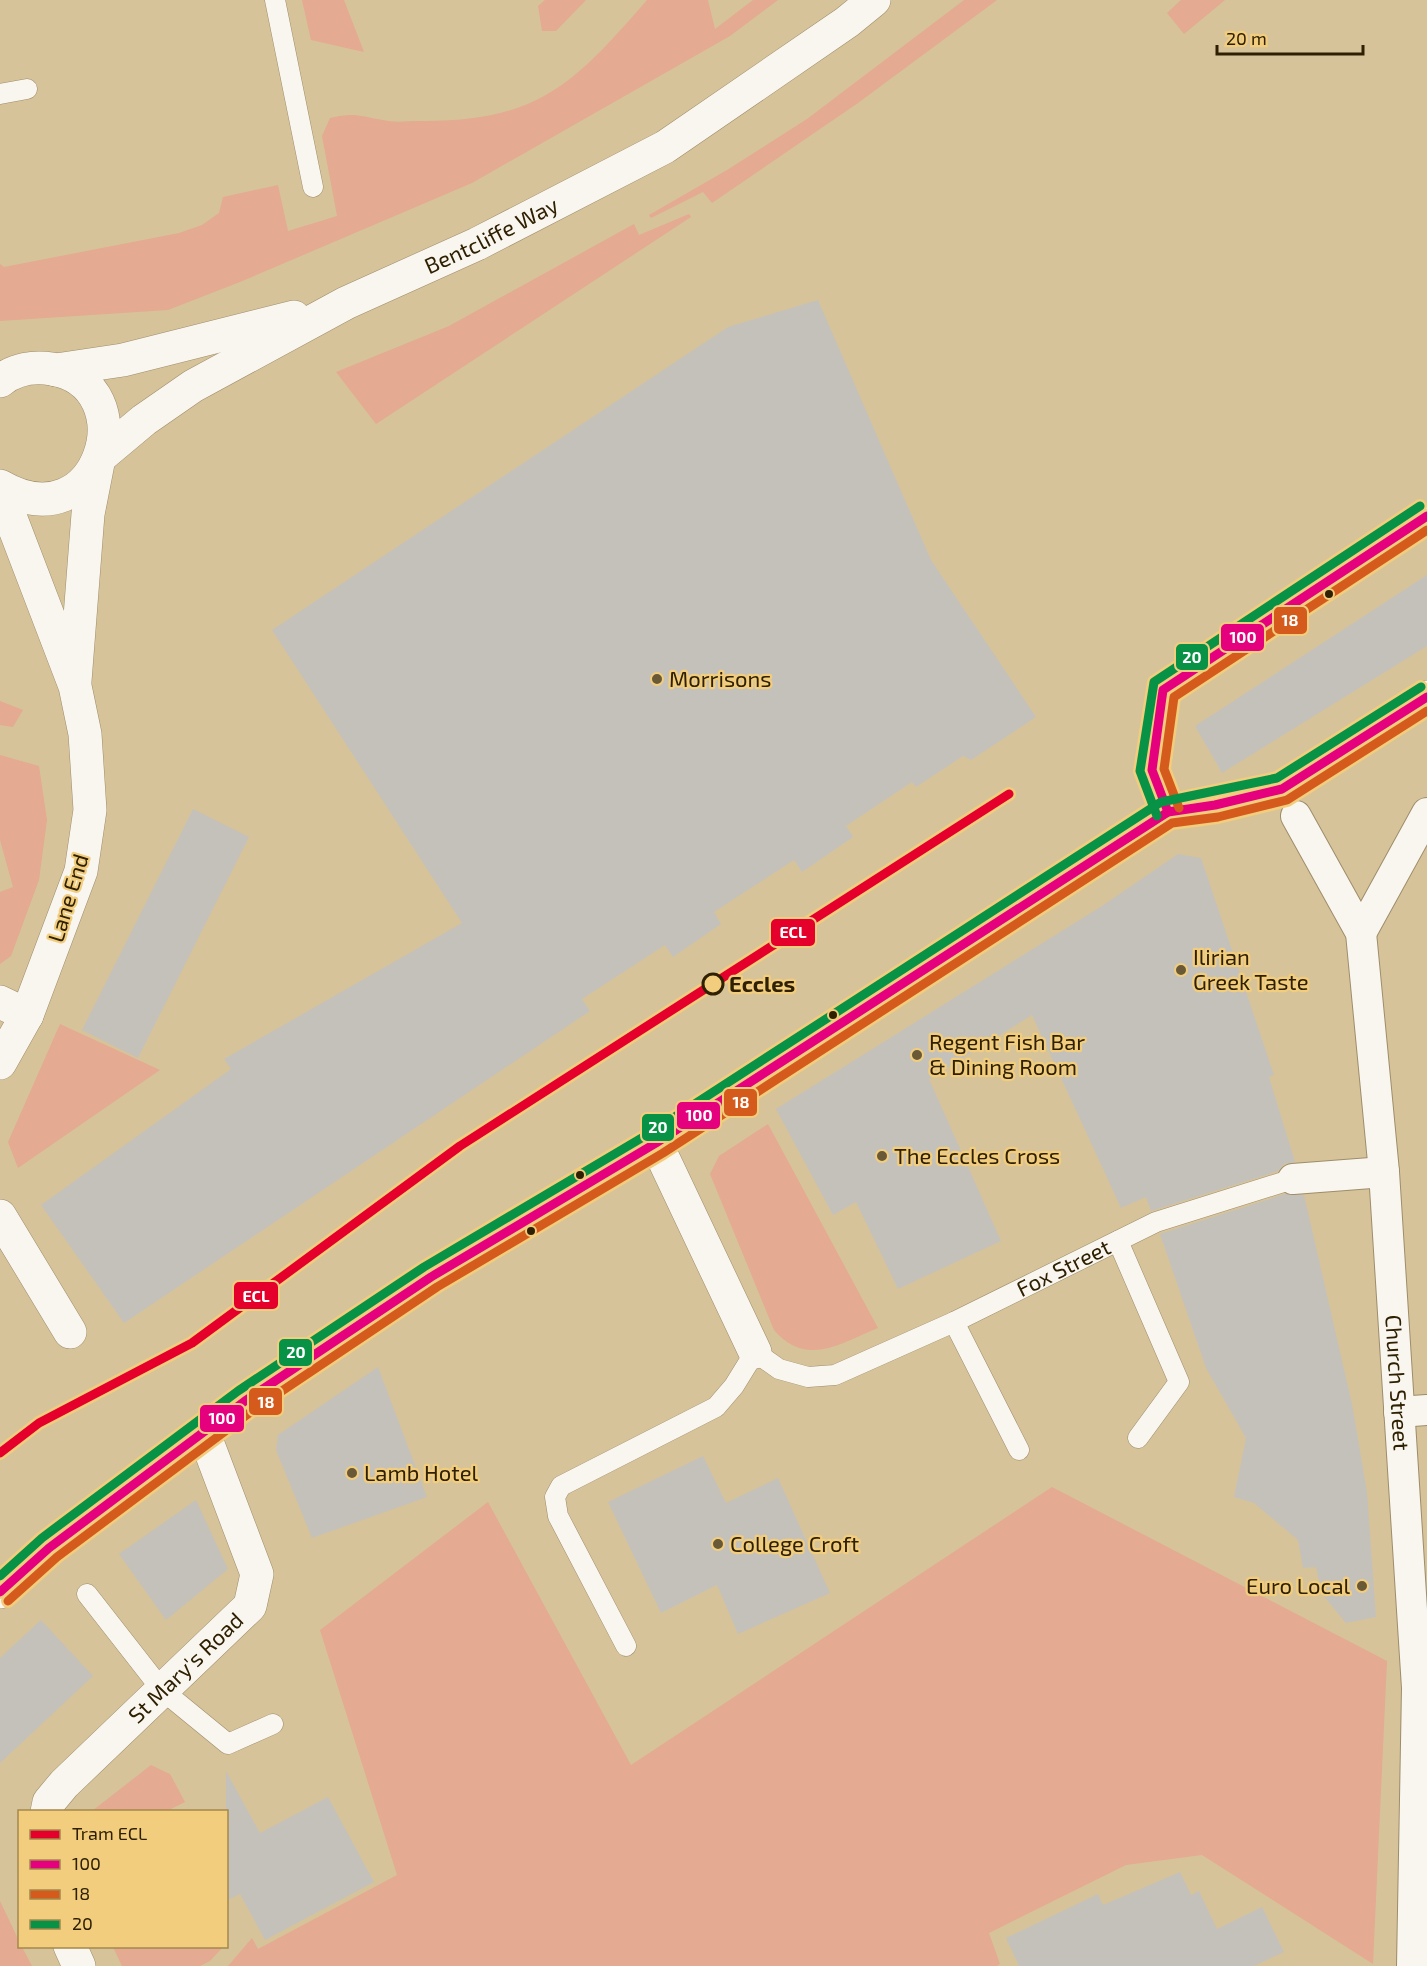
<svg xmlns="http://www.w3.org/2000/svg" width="1427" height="1966" font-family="'Exo 2',sans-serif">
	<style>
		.green { fill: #e4aa92 }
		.building { fill: #c4c1bb }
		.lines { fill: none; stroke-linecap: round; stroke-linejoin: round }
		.service-casing { stroke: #9d8d6a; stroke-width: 21 }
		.pedestrian-casing { stroke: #9d8d6a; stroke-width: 32 }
		.minor-casing { stroke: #9d8d6a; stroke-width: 34 }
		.primary-casing { stroke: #9d8d6a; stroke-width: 34 }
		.service { stroke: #f9f6f0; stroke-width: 20 }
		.pedestrian { stroke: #f9f6f0; stroke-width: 30 }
		.minor { stroke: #f9f6f0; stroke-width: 33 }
		.primary { stroke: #f9f6f0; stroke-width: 33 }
		.bus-1-casing { stroke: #f2cd7e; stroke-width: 14 }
		.bus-2-casing { stroke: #f2cd7e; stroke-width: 14 }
		.bus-3-casing { stroke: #f2cd7e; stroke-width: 14 }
		.bus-1 { stroke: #e5007d; stroke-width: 9 }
		.bus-2 { stroke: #d55b1d; stroke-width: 9 }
		.bus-3 { stroke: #079245; stroke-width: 9 }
		.tram-1-casing { stroke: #f2cd7e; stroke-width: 14 }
		.tram-1 { stroke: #e4002b; stroke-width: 9 }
		.bus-dot { fill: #2e2000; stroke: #f2cd7e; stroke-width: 2 }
		.poi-dot { fill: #695936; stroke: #f2cd7e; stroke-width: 2 }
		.stop-dot { fill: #f2cd7e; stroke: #2e2000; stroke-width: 3 }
		.labels { text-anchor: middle; stroke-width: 4.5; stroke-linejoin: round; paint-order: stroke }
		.street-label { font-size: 22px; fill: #2e2000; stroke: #f2cd7e }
		.poi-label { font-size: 22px; fill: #2e2000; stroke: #f2cd7e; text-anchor: start }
		.stop-label { font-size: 22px; font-weight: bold; fill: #2e2000; stroke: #f2cd7e; text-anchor: start }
		.line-badge { stroke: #f2cd7e; stroke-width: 2 }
		.badge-label { font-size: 16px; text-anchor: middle; font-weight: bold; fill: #fff }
	</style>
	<rect width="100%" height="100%" fill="#d7c399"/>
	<g class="green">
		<path d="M302 0H344L364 52 311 40Z"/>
		<path d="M545 0H586L556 31H542L538 6Z"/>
		<path d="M647 0H708L715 29 753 0H778L730 36 472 183 240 282 168 310 0 321V264L4 267 179 233 202 225 219 213 223 197 278 185 288 231 337 216 322 136 330 118C355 112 359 116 383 120 395 123 408 121 420 121 538 122 574 84 647 0Z"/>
		<path d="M964 0H997L858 103 712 203 703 192 651 218 649 215 727 170 807 119Z"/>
		<path d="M1181 0H1225L1184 34 1167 13Z"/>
		<path d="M689 214 691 217 376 424 336 372 449 326 634 224 639 235Z"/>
		<path d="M0 701 23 710 13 727 0 725Z"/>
		<path d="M0 755 39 766 47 820 39 880 11 956 0 964V892L13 887 0 840Z"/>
		<path d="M60 1024 160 1070 18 1168 8 1142Z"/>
		<path d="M768 1124 878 1328C841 1343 806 1368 774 1330L710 1174 719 1156Z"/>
		<path d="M1052 1487 1387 1661 1373 1964 1202 1855 1126 1865 989 1933 1000 1964 997 1966H228L252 1938 258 1949 397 1875 320 1630 488 1502 631 1765Z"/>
		<path d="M151 1765 170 1774 185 1802 167 1811H92Z"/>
		<path d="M0 1901 19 1941 20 1946 22 1947 32 1966H0Z"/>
		<path d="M113 1947H223L210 1961 200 1966H122Z"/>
	</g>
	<g class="building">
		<path d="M818 300 931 560 1036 717 971 760 963 756 916 787 912 782 846 826 853 837 802 872 794 860 714 912 721 924 673 957 665 945 582 999 590 1011 124 1323 41 1205 231 1069 224 1059 462 923 272 630 728 327Z"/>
		<path d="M1427 575V646L1222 773 1195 726Z"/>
		<path d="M193 809 249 837 138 1058 82 1030Z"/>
		<path d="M1178 854 1201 858 1274 1075 1269 1077 1295 1162 1284 1164 1278 1171 1151 1211 1146 1197 1121 1208 1032 1015 929 1079 1001 1241 898 1289 856 1202 833 1215 776 1109 1102 906Z"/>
		<path d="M1285 1194 1304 1195 1352 1404 1367 1492 1376 1617 1346 1623 1322 1594 1316 1567 1303 1568 1298 1540 1254 1503 1234 1497 1246 1438 1206 1368 1160 1234Z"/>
		<path d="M378 1367 427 1497 312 1538 276 1450 278 1435Z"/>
		<path d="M703 1456 726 1503 778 1478 830 1593 738 1634 717 1585 661 1613 608 1502Z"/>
		<path d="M196 1500 228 1569 166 1620 119 1554Z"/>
		<path d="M41 1620 93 1676 0 1763V1658Z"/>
		<path d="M226 1771 260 1833 328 1797 374 1882 265 1940 240 1894 226 1901Z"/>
		<path d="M1180 1872 1191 1895 1199 1891 1217 1929 1262 1907 1284 1952 1254 1966H1019L1006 1938 1098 1894 1103 1905Z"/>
	</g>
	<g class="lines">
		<g class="service-casing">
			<g id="service">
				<path d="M275 0 313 187"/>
				<path d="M0 94 27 89"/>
				<path d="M1168 812 1152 770 1163 690 1427 516"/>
				<path d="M1118 1241 1179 1382 1138 1438"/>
				<path d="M954 1322 1019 1450"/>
				<path d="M87 1594 162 1690 228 1744 273 1724"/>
				<path id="s1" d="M626 1646 558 1516 555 1497 561 1486 716 1407 734 1386 755 1352 779 1369 808 1377 835 1375 954 1322 1156 1222 1293 1179"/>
			</g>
		</g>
		<g class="pedestrian-casing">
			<g id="pedestrian">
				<path id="s2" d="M1296 816 1361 933 1384 1172 1417 1688 1412 1966"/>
				<path d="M1361 933 1427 813"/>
				<path d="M1293 1179 1384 1172"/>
				<path d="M1399 1412 1427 1410"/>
			</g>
		</g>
		<g class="minor-casing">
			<g id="minor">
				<path d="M0 490 75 686 85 734 90 810 81 871 27 1015 0 1063"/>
				<path d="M75 681 88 514 98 463"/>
				<path d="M0 1002 27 1015"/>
				<path d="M656 1143 755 1352"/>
				<path d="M0 1216 70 1332"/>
				<path d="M0 1592 49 1548 245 1401 431 1277 656 1143 1168 812 1215 805 1282 789 1427 697"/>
				<path id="s3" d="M47 1812 49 1802 64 1784 250 1606 257 1574 203 1431"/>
				<path d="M70 1946 79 1966"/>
			</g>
		</g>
		<g class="primary-casing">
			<g id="primary">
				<path d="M56 370 123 360 294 317"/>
				<path d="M0 381C15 369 34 366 52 369 147 385 101 545 0 486"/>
				<path id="s4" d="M101 456 144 420 193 386 346 303 477 244 665 147 847 22 874 0"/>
			</g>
		</g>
		<use href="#service" class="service"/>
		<use href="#pedestrian" class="pedestrian"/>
		<use href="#minor" class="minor"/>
		<use href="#primary" class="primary"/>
		<g class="bus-1-casing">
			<g id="bus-1">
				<path d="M1168 812 1152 770 1163 690 1427 516"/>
				<path d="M0 1592 49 1548 245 1401 431 1277 656 1143 1168 812 1215 805 1282 789 1427 697"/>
			</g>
		</g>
		<g class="bus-2-casing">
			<g id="bus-2">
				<path d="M1179 808 1164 769 1174 697 1427 530"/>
				<path d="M8 1601 57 1557 252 1411 437 1287 663 1153 1172 823 1218 817 1287 800 1427 711"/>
			</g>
		</g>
		<g class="bus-3-casing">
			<g id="bus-3">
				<path d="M1157 816 1140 771 1154 682 1420 506"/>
				<path d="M0 1576 42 1538 238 1391 424 1267 650 1133 1161 802 1277 778 1421 687"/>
			</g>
		</g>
		<use href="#bus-1" class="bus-1"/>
		<use href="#bus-2" class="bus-2"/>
		<use href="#bus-3" class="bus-3"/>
		<g class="tram-1-casing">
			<path id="tram-1" d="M0 1453 39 1423 192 1343 460 1146 1009 794"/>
		</g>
		<use href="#tram-1" class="tram-1"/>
	</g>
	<g class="bus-dot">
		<circle cx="1329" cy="594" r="5"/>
		<circle cx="833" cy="1015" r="5"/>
		<circle cx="580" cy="1175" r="5"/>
		<circle cx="531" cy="1231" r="5"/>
	</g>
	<g class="poi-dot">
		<circle cx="657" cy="679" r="6"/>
		<circle cx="1181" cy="970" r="6"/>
		<circle cx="917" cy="1055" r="6"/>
		<circle cx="882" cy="1156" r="6"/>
		<circle cx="352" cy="1473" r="6"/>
		<circle cx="718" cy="1544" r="6"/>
		<circle cx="1362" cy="1586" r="6"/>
	</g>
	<circle class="stop-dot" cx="713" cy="984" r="10"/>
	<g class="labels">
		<g class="street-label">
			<text dy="8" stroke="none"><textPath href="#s4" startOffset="450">Bentcliffe Way</textPath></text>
			<text transform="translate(68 898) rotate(-73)" y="8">Lane End</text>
			<text dy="8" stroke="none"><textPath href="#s1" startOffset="759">Fox Street</textPath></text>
			<text dy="8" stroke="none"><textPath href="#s2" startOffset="585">Church Street</textPath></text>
			<text dy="8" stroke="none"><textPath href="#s3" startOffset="202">St Mary's Road</textPath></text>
		</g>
		<g class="poi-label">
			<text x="669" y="687">Morrisons</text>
			<text x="1193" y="965">Ilirian<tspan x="1193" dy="25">Greek Taste</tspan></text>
			<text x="929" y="1050">Regent Fish Bar<tspan x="929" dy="25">&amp; Dining Room</tspan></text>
			<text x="894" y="1164">The Eccles Cross</text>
			<text x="364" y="1481">Lamb Hotel</text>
			<text x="730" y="1552">College Croft</text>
			<text x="1350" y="1594" text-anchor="end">Euro Local</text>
		</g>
		<g class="stop-label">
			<text x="729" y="992">Eccles</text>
		</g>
	</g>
	<g class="line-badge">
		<rect x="1273" y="606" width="35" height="29" rx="6" fill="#d55b1d"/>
		<rect x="1220" y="623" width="45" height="29" rx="6" fill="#e5007d"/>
		<rect x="1175" y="643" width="34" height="28" rx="6" fill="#079245"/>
		<rect x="770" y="918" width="46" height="29" rx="6" fill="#e4002b"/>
		<rect x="723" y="1088" width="35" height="29" rx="6" fill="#d55b1d"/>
		<rect x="676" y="1101" width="45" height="29" rx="6" fill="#e5007d"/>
		<rect x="641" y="1113" width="34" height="29" rx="6" fill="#079245"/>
		<rect x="233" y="1281" width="46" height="29" rx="6" fill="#e4002b"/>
		<rect x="278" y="1338" width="35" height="29" rx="6" fill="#079245"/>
		<rect x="248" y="1387" width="35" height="29" rx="6" fill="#d55b1d"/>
		<rect x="199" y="1404" width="46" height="29" rx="6" fill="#e5007d"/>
	</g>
	<g class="badge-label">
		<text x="1290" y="626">18</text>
		<text x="1243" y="643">100</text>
		<text x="1192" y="663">20</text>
		<text x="793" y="938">ECL</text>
		<text x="741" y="1108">18</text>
		<text x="699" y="1121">100</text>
		<text x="658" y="1133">20</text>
		<text x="256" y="1302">ECL</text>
		<text x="296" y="1358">20</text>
		<text x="266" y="1408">18</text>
		<text x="222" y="1424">100</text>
	</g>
	<rect x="18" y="1810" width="210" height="138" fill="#f2cd7e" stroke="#a4884c" stroke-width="1.5"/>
	<rect x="30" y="1830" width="30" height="9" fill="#e4002b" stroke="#a4884c" stroke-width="1.5"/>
	<text x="72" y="1840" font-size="18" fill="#2e2000">Tram ECL</text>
	<rect x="30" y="1860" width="30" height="9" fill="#e5007d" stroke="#a4884c" stroke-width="1.5"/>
	<text x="72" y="1870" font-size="18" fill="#2e2000">100</text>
	<rect x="30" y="1890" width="30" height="9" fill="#d55b1d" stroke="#a4884c" stroke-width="1.5"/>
	<text x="72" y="1900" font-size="18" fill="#2e2000">18</text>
	<rect x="30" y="1920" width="30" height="9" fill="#079245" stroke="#a4884c" stroke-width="1.5"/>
	<text x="72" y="1930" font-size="18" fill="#2e2000">20</text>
	<path d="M1217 45v9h146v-9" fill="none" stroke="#2e2000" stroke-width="3"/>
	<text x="1226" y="45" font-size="18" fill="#2e2000" stroke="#f2cd7e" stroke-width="4.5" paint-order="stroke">20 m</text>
</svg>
